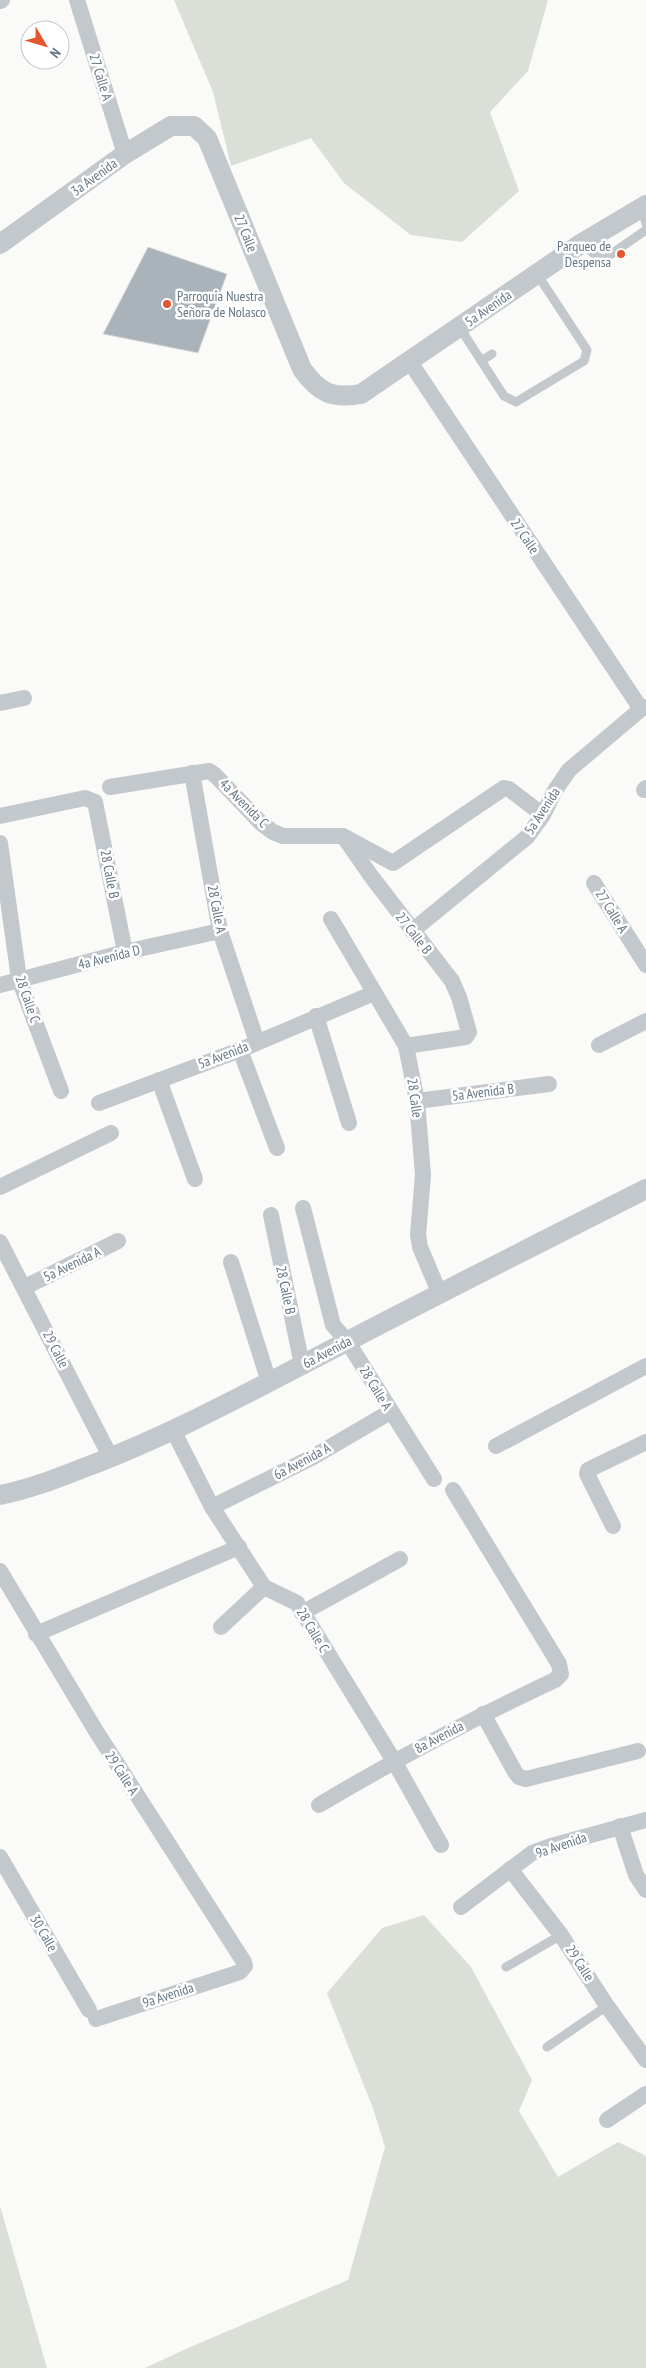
<svg xmlns="http://www.w3.org/2000/svg" width="646" height="2368" font-family="'PT Sans Narrow',sans-serif">
	<style>
		.green { fill: #dadfd7 }
		.building { fill: #aab3b9; stroke: #dcdcda }
		.lines { fill: none; stroke-linecap: round; stroke-linejoin: round }
		.service { stroke: #c3c8cc; stroke-width: 9 }
		.minor { stroke: #c3c8cc; stroke-width: 16 }
		.tertiary { stroke: #c3c8cc; stroke-width: 20 }
		.poi-dot { fill: #e4572e; stroke: #fff; stroke-width: 2 }
		.labels { text-anchor: middle; stroke-width: 5; stroke-linejoin: round; paint-order: stroke }
		.street-label { font-size: 14px; fill: #657683; stroke: #fff }
		.poi-label { font-size: 14px; fill: #657683; stroke: #fff; text-anchor: end }
	</style>
	<rect width="100%" height="100%" fill="#fafaf8"/>
	<g class="green">
		<path d="M174 0H548L528 71 490 112 519 191 462 242 411 235 344 183 311 138 231 166 213 92Z"/>
		<path d="M424 1915 471 1967 532 2080 519 2111 558 2177 618 2142 646 2156V2368H145L188 2348 348 2280 385 2147 373 2108 327 1993 382 1928Z"/>
		<path d="M0 2206 47 2368H0Z"/>
	</g>
	<path class="building" d="M148 247 227 274 198 353 103 334Z"/>
	<g class="lines">
		<g class="service">
			<path d="M642 207 646 224"/>
			<path d="M582 243 596 256 604 259 646 230"/>
			<path d="M460 328 504 396 516 402 584 361 587 350 537 274"/>
			<path d="M481 361 492 354"/>
			<path d="M506 1967 561 1935"/>
			<path d="M547 2047 607 2006"/>
		</g>
		<g class="minor">
			<path d="M77 0 125 154"/>
			<path d="M0 1 2 0"/>
			<path d="M410 362 641 709"/>
			<path d="M0 703 24 698"/>
			<path d="M192 773 220 931 257 1042"/>
			<path d="M110 787 209 771 215 775 261 823 273 832 283 836H343L393 863 504 788 509 789 543 815"/>
			<path d="M644 790 646 788"/>
			<path d="M0 816 85 798 95 802 125 952"/>
			<path d="M346 840 371 876 452 981 459 997 469 1032 466 1037 406 1046"/>
			<path d="M0 843 19 979 61 1091"/>
			<path d="M594 883 646 965"/>
			<path d="M331 919 406 1046 417 1101 423 1175 418 1235 420 1247 439 1292"/>
			<path d="M412 931 527 837 543 815 554 792 569 770 641 709 646 707"/>
			<path d="M0 985 125 952 220 931"/>
			<path d="M316 1016 349 1123"/>
			<path d="M599 1045 646 1021"/>
			<path d="M240 1050 277 1148"/>
			<path d="M159 1080 195 1179"/>
			<path d="M417 1101 549 1084"/>
			<path d="M99 1103 240 1050 374 993"/>
			<path d="M0 1187 111 1133"/>
			<path d="M303 1208 333 1325 347 1341 434 1479"/>
			<path d="M271 1215 302 1365"/>
			<path d="M0 1242 111 1458"/>
			<path d="M231 1262 269 1382"/>
			<path d="M25 1287 118 1241"/>
			<path d="M173 1430 212 1507 264 1587 297 1603 394 1761 441 1845"/>
			<path d="M496 1446 646 1366"/>
			<path d="M212 1507 313 1457 390 1412"/>
			<path d="M613 1526 587 1474 588 1470 646 1442"/>
			<path d="M0 1571 96 1731 244 1962 245 1966 240 1972 96 2019"/>
			<path d="M302 1613 400 1559"/>
			<path d="M221 1627 264 1587"/>
			<path d="M36 1634 239 1547"/>
			<path d="M483 1714 515 1772 519 1777 526 1779 638 1751"/>
			<path d="M319 1805C396 1759 474 1718 555 1680L561 1674 559 1664 453 1490"/>
			<path d="M620 1826 636 1875 646 1890"/>
			<path d="M0 1857 89 2010"/>
			<path d="M510 1869 561 1935 607 2006 646 2060"/>
			<path d="M461 1907 532 1853 551 1846 646 1820"/>
			<path d="M607 2120 646 2094"/>
		</g>
		<g class="tertiary">
			<path d="M0 244 125 154 171 126H194L207 138 302 369C319 393 332 399 361 394L582 243 646 205"/>
			<path d="M0 1495C30 1489 58 1478 86 1467 160 1439 231 1402 302 1365 416 1305 531 1247 646 1189"/>
		</g>
	</g>
	<g class="poi-dot">
		<circle cx="621" cy="254" r="5"/>
		<circle cx="167" cy="304" r="5"/>
	</g>
	<g class="labels">
		<g class="street-label">
			<text transform="translate(101 77) rotate(73)" y="5">27 Calle A</text>
			<text transform="translate(94 177) rotate(-36)" y="5">3a Avenida</text>
			<text transform="translate(246 233) rotate(68)" y="5">27 Calle</text>
			<text transform="translate(488 308) rotate(-35)" y="5">5a Avenida</text>
			<text transform="translate(525 536) rotate(56)" y="5">27 Calle</text>
			<text transform="translate(244 803) rotate(45)" y="5">4a Avenida C</text>
			<text transform="translate(542 811) rotate(-57)" y="5">5a Avenida</text>
			<text transform="translate(110 874) rotate(79)" y="5">28 Calle B</text>
			<text transform="translate(217 909) rotate(79)" y="5">28 Calle A</text>
			<text transform="translate(612 911) rotate(58)" y="5">27 Calle A</text>
			<text transform="translate(414 933) rotate(52)" y="5">27 Calle B</text>
			<text transform="translate(109 957) rotate(-14)" y="5">4a Avenida D</text>
			<text transform="translate(28 999) rotate(71)" y="5">28 Calle C</text>
			<text transform="translate(223 1055) rotate(-21)" y="5">5a Avenida</text>
			<text transform="translate(483 1092) rotate(-7)" y="5">5a Avenida B</text>
			<text transform="translate(415 1098) rotate(82)" y="5">28 Calle</text>
			<text transform="translate(72 1264) rotate(-26)" y="5">5a Avenida A</text>
			<text transform="translate(286 1290) rotate(78)" y="5">28 Calle B</text>
			<text transform="translate(56 1349) rotate(63)" y="5">29 Calle</text>
			<text transform="translate(327 1352) rotate(-28)" y="5">6a Avenida</text>
			<text transform="translate(376 1388) rotate(59)" y="5">28 Calle A</text>
			<text transform="translate(302 1461) rotate(-28)" y="5">6a Avenida A</text>
			<text transform="translate(313 1630) rotate(59)" y="5">28 Calle C</text>
			<text transform="translate(439 1737) rotate(-28)" y="5">8a Avenida</text>
			<text transform="translate(122 1773) rotate(57)" y="5">29 Calle A</text>
			<text transform="translate(561 1845) rotate(-19)" y="5">9a Avenida</text>
			<text transform="translate(44 1933) rotate(60)" y="5">30 Calle</text>
			<text transform="translate(580 1963) rotate(57)" y="5">29 Calle</text>
			<text transform="translate(168 1995) rotate(-18)" y="5">9a Avenida</text>
		</g>
		<g class="poi-label">
			<text x="611" y="251">Parqueo de<tspan x="611" dy="16">Despensa</tspan></text>
			<text x="177" y="301" text-anchor="start">Parroquia Nuestra<tspan x="177" dy="16">Señora de Nolasco</tspan></text>
		</g>
	</g>
	<g transform="translate(45 45) rotate(128)"><circle r="24" fill="#ffffff" stroke="#c1c8cd"/>
	<path d="M0-4L9 19L0 12L-9 19Z" fill="#e4572e"/>
	<text y="-8" font-size="14" font-weight="bold" text-anchor="middle" fill="#657683">N</text>
	</g>
</svg>
